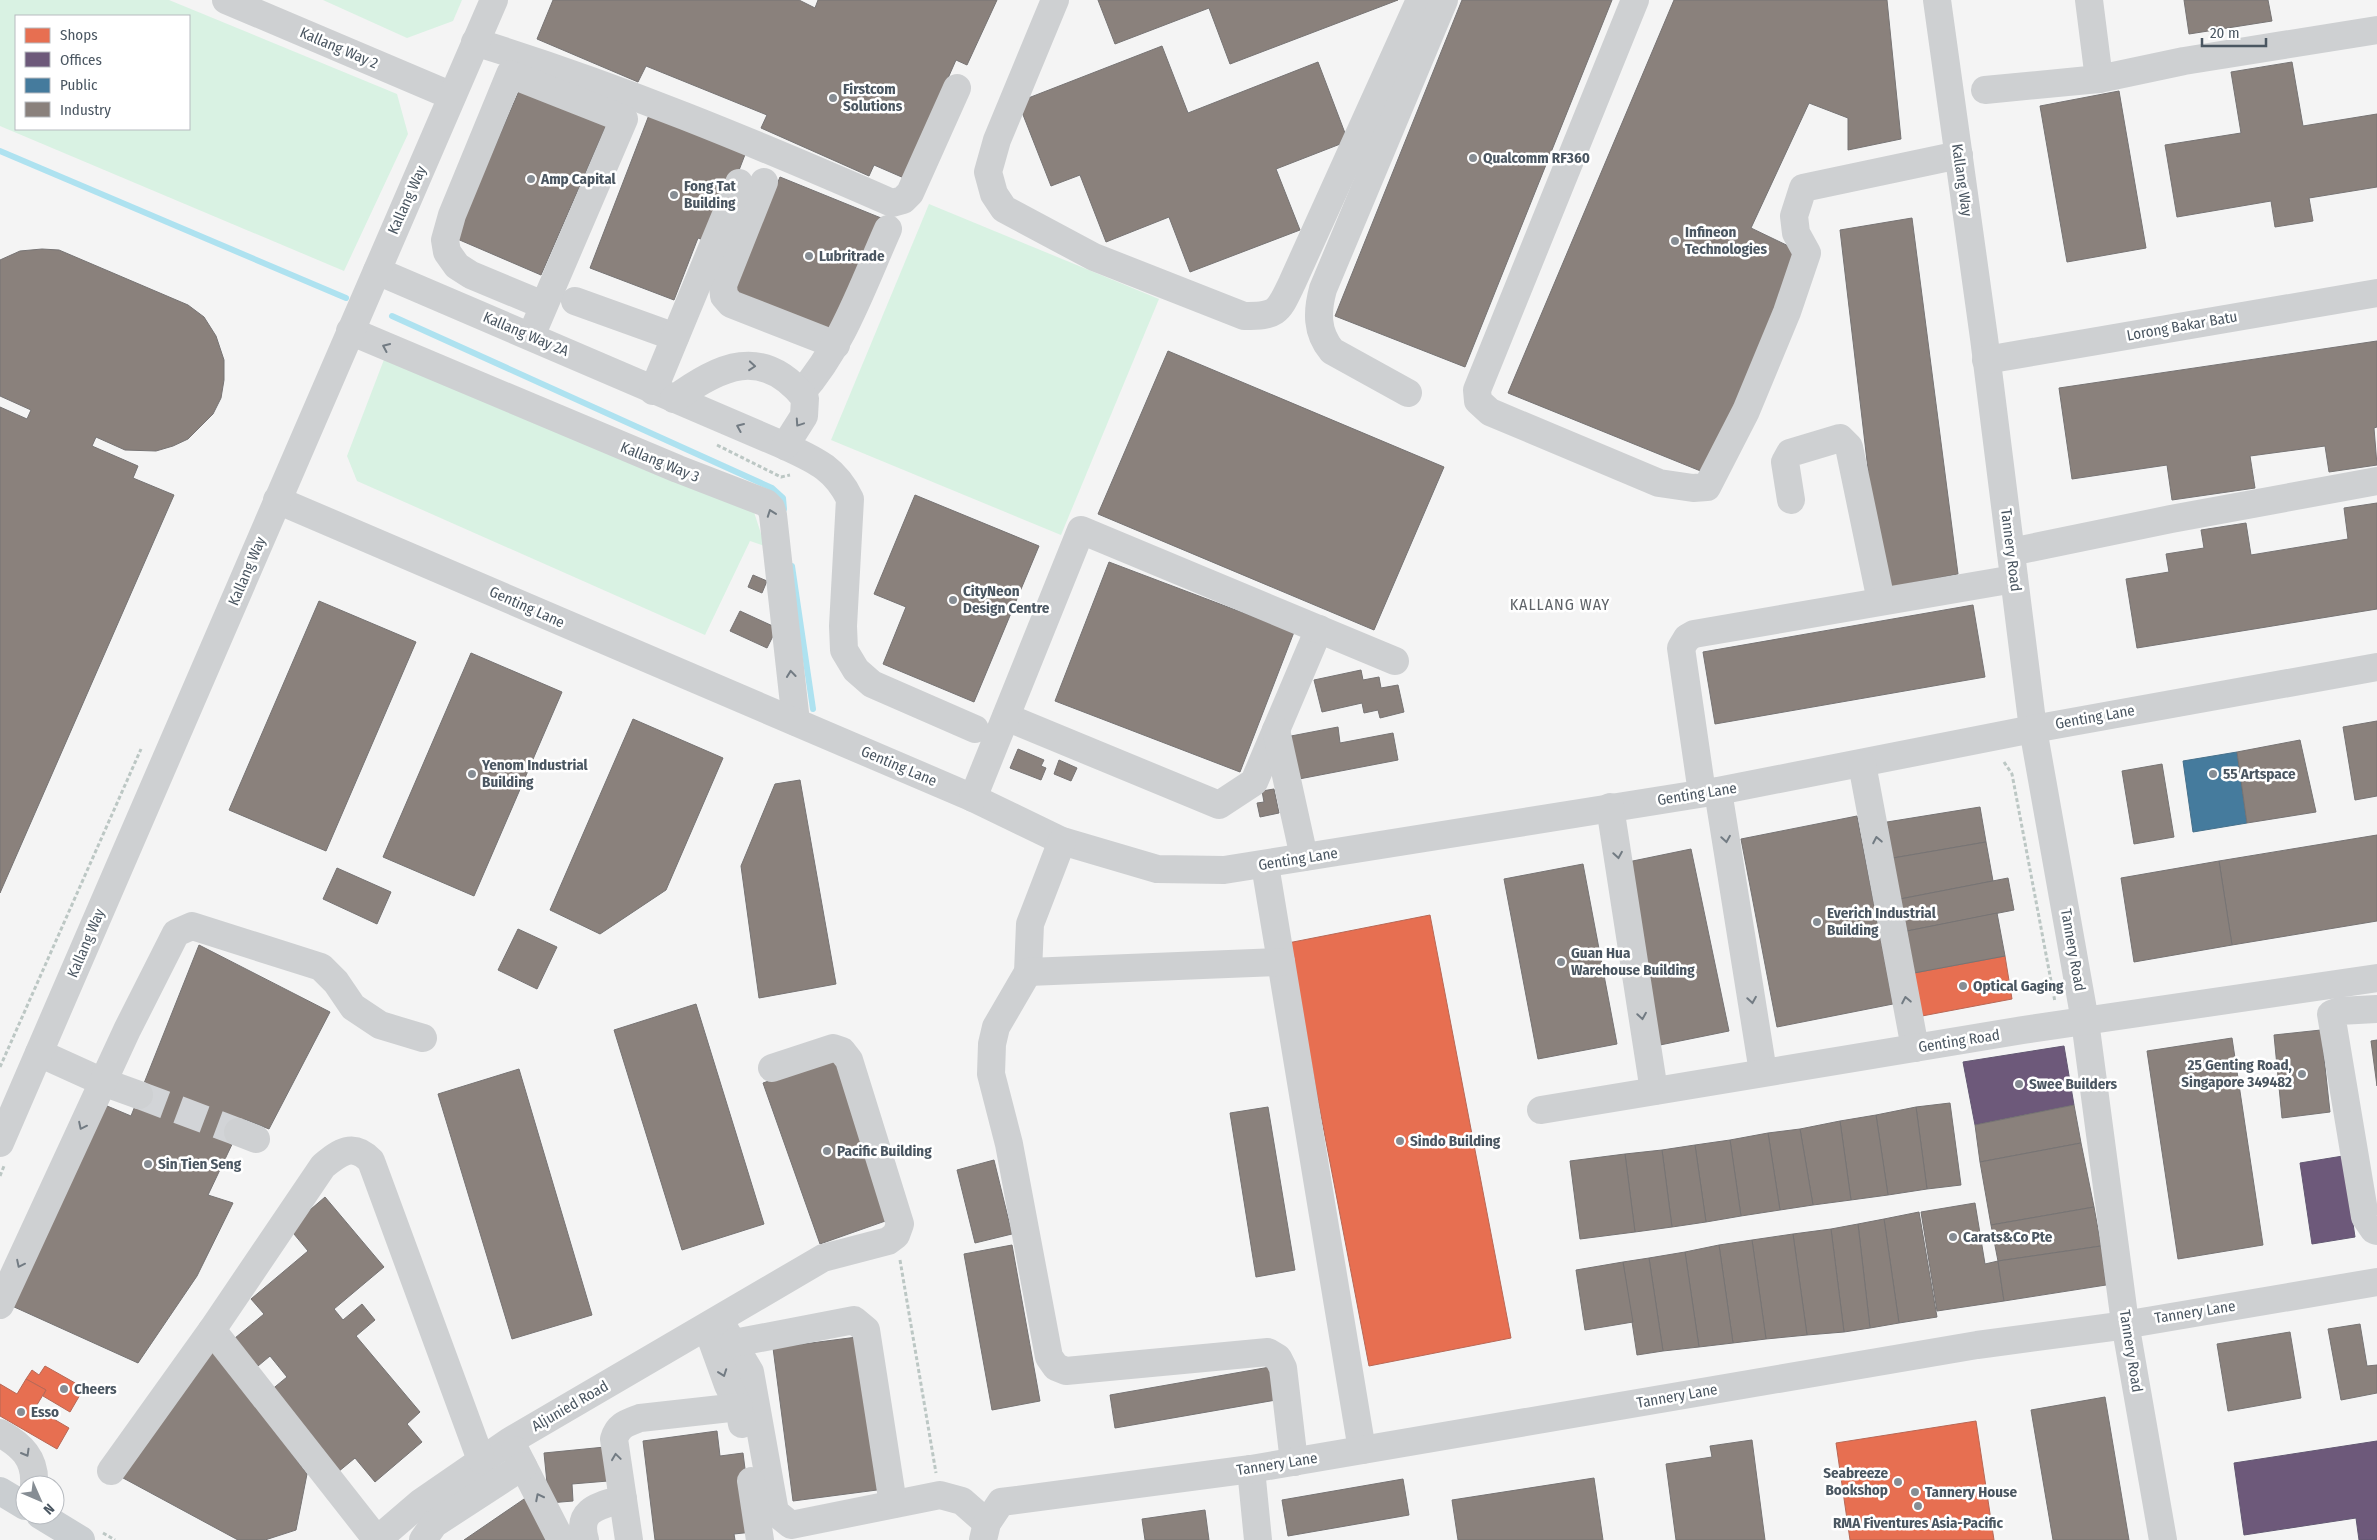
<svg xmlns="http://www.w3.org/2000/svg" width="2377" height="1540" font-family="'Fira Sans Condensed',sans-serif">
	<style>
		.green { fill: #d9f2e3; fill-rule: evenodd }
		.shops { fill: #e76f51; stroke: #b86856 }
		.offices { fill: #6d597a; stroke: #625872 }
		.public { fill: #457b9d; stroke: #46708b }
		.industry { fill: #8a817c; stroke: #777474 }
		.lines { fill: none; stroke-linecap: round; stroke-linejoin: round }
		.stream { stroke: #aee2f0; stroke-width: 6 }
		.minor-tunnel { stroke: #d2d4d7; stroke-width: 28; stroke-dasharray: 28 14; stroke-linecap: butt }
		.path { stroke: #bcc7c4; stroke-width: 3; stroke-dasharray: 4 2.5; stroke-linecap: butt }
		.minor { stroke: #ced0d2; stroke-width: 28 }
		.major { stroke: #caced1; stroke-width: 28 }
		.oneway { stroke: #727b83 }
		.poi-dot { fill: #868d94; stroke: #fff; stroke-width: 2 }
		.labels { text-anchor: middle; stroke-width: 5; stroke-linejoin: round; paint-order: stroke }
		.street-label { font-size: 15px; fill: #4a5661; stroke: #fff }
		.poi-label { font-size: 15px; font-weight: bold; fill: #4a5661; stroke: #fff; text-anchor: start }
		.neighbourhood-label { font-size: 16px; letter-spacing: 1px; fill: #5f6368; stroke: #fff }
	</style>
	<rect width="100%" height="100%" fill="#f4f4f4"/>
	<g class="green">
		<path d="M0 0H169L397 94 408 134 344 271 0 126ZM189 16V129H16V16Z"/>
		<path d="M323 0H462L453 21 407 38Z"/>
		<path d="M929 204 1159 299 1061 535 831 440Z"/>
		<path d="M385 357 753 509 765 546 750 541 705 635 357 481 347 456Z"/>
	</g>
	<g class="shops">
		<path d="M1430 915 1511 1338 1369 1366 1288 943Z"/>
		<path d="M2005 956 2012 999 1922 1016 1914 973Z"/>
		<path d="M45 1366 84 1388 70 1412 43 1396 46 1390 26 1379 32 1370 39 1375Z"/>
		<path d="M26 1379 46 1390 35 1408 69 1428 57 1449 0 1416V1384L17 1394Z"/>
		<path d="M1976 1421 1994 1540H1850L1836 1443Z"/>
	</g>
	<g class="offices">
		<path d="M2064 1046 2074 1105 1975 1125 1963 1062Z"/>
		<path d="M2343 1156 2355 1237 2312 1244 2300 1163Z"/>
		<path d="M2377 1441V1540H2359L2356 1518 2244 1535 2234 1463Z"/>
	</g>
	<path class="public" d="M2237 752 2247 823 2193 832 2183 761Z"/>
	<g class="industry">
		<path d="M553 0H799L815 8 818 0H997L967 65 956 60 904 178 874 165 869 176 761 128 767 115 646 66 638 82 537 39Z"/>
		<path d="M1098 0H1398L1230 64 1209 8 1115 44Z"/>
		<path d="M1462 0H1612L1465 367 1335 316Z"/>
		<path d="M1674 0H1887L1901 139 1848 150V118L1809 103 1751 228 1803 253 1708 474 1508 393Z"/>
		<path d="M2184 0H2268L2272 21 2189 34Z"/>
		<path d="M1162 46 1188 113 1318 62 1348 141 1276 169 1300 230 1190 272 1169 217 1106 242 1080 175 1051 186 1018 102Z"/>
		<path d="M2292 62 2303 126 2377 114V187L2309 198 2313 221 2275 227 2271 201 2177 217 2165 145 2241 133 2231 72Z"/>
		<path d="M522 84 608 121 541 275 455 238Z"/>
		<path d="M2119 91 2146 248 2067 262 2040 106Z"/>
		<path d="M649 115 746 152 711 243 698 238 674 300 590 268Z"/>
		<path d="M780 177 886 220 838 335 733 292Z"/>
		<path d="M1912 218 1958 574 1882 589 1840 230Z"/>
		<path d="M42 249 59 250 188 305 204 317 216 336 224 360V380L221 398 213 414 188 439 173 446 156 451 125 450 96 437 92 446 138 466 133 478 174 495 0 893V407L27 419 31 410 0 396V260L20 251Z"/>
		<path d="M2377 341V427L2374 428 2377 465 2329 472 2325 446 2250 456 2255 488 2172 500 2167 465 2072 479 2059 388Z"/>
		<path d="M1168 351 1444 467 1374 630 1098 514Z"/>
		<path d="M915 495 1039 546 974 702 883 664 906 607 874 594Z"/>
		<path d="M2377 503V609L2137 648 2126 579 2169 572 2166 554 2204 548 2201 530 2246 523 2251 555 2348 539 2344 508Z"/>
		<path d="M1109 562 1294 632 1240 772 1055 701Z"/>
		<path d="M753 575 767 581 762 593 748 587Z"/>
		<path d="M319 601 416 642 326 851 229 810Z"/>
		<path d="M1973 605 1985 677 1715 724 1703 652Z"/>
		<path d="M740 611 777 628 767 648 730 631Z"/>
		<path d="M471 653 562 692 474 896 383 857Z"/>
		<path d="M1361 670 1363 680 1379 677 1381 688 1398 685 1404 712 1380 718 1378 710 1364 713 1362 703 1322 712 1314 680Z"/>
		<path d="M633 719 723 758 666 890 600 934 550 910Z"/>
		<path d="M2377 721V796L2355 800 2343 727Z"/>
		<path d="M1338 727 1340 743 1393 733 1398 760 1299 779 1291 736Z"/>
		<path d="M2300 740 2316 812 2247 823 2237 752Z"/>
		<path d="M1018 749 1044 760 1041 766 1046 768 1041 780 1010 768Z"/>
		<path d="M1059 760 1077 768 1071 781 1054 774Z"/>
		<path d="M2162 764 2174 837 2134 844 2122 771Z"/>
		<path d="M800 780 836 984 759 998 741 866 775 784Z"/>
		<path d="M1274 789 1279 813 1260 817 1257 803 1264 802 1262 791Z"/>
		<path d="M1980 807 1986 842 1893 858 1887 822Z"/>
		<path d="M1857 816 1893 1004 1777 1027 1741 839Z"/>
		<path d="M2377 835V921L2232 945 2219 861Z"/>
		<path d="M1986 842 1993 881 1900 899 1893 858Z"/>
		<path d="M1691 849 1729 1031 1660 1045 1623 863Z"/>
		<path d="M2219 861 2232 945 2134 962 2121 878Z"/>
		<path d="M1583 864 1617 1044 1538 1059 1504 879Z"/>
		<path d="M337 868 391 892 377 924 323 899Z"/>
		<path d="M2008 878 2014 910 1907 931 1900 899Z"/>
		<path d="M1997 913 2005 956 1914 973 1907 931Z"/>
		<path d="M518 929 557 947 537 989 498 970Z"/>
		<path d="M199 945 330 1012 269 1129 244 1119 208 1195 233 1203 197 1276 138 1363 12 1306 100 1103 131 1116Z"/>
		<path d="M696 1004 764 1224 682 1250 614 1030Z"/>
		<path d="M2321 1030 2330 1112 2282 1118 2274 1035Z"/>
		<path d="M2232 1038 2263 1245 2178 1259 2147 1051Z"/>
		<path d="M2377 1040V1086L2371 1041Z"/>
		<path d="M834 1058 891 1219 820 1244 763 1083Z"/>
		<path d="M519 1069 592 1315 512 1339 438 1094Z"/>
		<path d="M1950 1103 1961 1185 1927 1189 1916 1107Z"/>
		<path d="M2074 1105 2081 1143 1980 1162 1975 1125Z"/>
		<path d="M1268 1107 1295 1270 1256 1277 1230 1113Z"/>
		<path d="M1916 1107 1927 1189 1888 1195 1876 1115Z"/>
		<path d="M1876 1115 1888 1195 1851 1200 1840 1121Z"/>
		<path d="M1840 1121 1851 1200 1813 1205 1800 1129Z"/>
		<path d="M1800 1129 1813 1205 1780 1210 1768 1133Z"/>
		<path d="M1768 1133 1780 1210 1741 1216 1730 1140Z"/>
		<path d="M1730 1140 1741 1216 1706 1222 1695 1145Z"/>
		<path d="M2081 1143 2094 1207 1991 1225 1980 1162Z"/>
		<path d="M1695 1145 1706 1222 1672 1227 1662 1150Z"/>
		<path d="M1662 1150 1672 1227 1635 1232 1625 1154Z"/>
		<path d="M1625 1154 1635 1232 1580 1239 1570 1161Z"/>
		<path d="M994 1160 1012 1234 975 1243 957 1170Z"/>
		<path d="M325 1197 384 1267 334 1309 343 1320 362 1304 375 1320 356 1336 420 1412 407 1424 422 1442 375 1482 355 1458 338 1472 270 1391 287 1377 270 1356 252 1371 229 1343 264 1314 251 1299 308 1251 289 1228Z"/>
		<path d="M1975 1203 1985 1264 1998 1261 2004 1301 1937 1311 1921 1212Z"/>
		<path d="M2094 1207 2101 1246 1998 1261 1991 1225Z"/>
		<path d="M1919 1212 1937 1317 1899 1323 1884 1219Z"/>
		<path d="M1884 1219 1899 1323 1870 1328 1858 1224Z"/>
		<path d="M1858 1224 1870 1328 1844 1332 1831 1229Z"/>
		<path d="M1831 1229 1844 1332 1807 1335 1793 1234Z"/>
		<path d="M1793 1234 1807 1335 1766 1339 1752 1240Z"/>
		<path d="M1752 1240 1766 1339 1733 1343 1719 1245Z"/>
		<path d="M1012 1245 1040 1401 992 1410 964 1254Z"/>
		<path d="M1719 1245 1733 1343 1699 1347 1685 1252Z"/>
		<path d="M2101 1246 2106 1285 2004 1301 1998 1261Z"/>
		<path d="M1685 1252 1699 1347 1663 1351 1649 1258Z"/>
		<path d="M1649 1258 1663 1351 1637 1355 1623 1262Z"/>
		<path d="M1623 1262 1633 1322 1585 1330 1576 1270Z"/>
		<path d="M2360 1324 2367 1366 2377 1365V1393L2341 1400 2328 1329Z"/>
		<path d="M2290 1332 2301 1398 2228 1411 2217 1344Z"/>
		<path d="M857 1337 877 1490 793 1501 773 1348Z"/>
		<path d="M211 1344 307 1474 296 1530 265 1540H238L112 1472Z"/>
		<path d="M1270 1367 1276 1400 1115 1428 1110 1395Z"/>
		<path d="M2105 1397 2129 1540H2053L2031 1410Z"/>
		<path d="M717 1431 720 1456 743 1453 753 1532 734 1534 735 1540H655L643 1441Z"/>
		<path d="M1752 1440 1765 1540H1676L1666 1464 1712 1457 1710 1446Z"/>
		<path d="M605 1447 608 1481 572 1484 573 1501 549 1503 544 1453Z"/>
		<path d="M1594 1478 1603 1540H1458L1452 1500Z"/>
		<path d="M1403 1479 1409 1515 1288 1536 1282 1500Z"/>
		<path d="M527 1497 549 1540H464Z"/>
		<path d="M1205 1510 1209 1540H1145L1142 1519Z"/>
	</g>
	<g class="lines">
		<g class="stream">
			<path d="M0 151 346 298"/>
			<path d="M392 316 772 488 783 498 784 509"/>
			<path d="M792 566 813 709"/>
		</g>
		<path class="minor-tunnel" d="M139 1095 238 1132"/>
		<g class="path">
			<path d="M717 445 781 477 790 475"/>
			<path d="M2004 762 2012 774 2055 1002"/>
			<path d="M0 1067 141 749"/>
			<path d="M0 1176 4 1166"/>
			<path d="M900 1260 936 1473"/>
			<path d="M103 1533 115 1540"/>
		</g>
		<g class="minor">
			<path d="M226 0 452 96"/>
			<path d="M1055 0 997 140 988 172 994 194 1004 209 1094 257 1244 316C1278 316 1278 312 1292 283L1420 0"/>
			<path d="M1635 0 1477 390 1478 401 1490 412 1659 483 1693 488 1707 487 1746 411 1787 312 1807 253 1796 233 1794 216 1803 188 1959 155"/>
			<path d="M1937 0 1984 338 2033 729 2085 1021 2125 1323 2163 1540"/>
			<path d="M2089 0 2099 79"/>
			<path d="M475 42C618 86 755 143 892 203L903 200 910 193 957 88"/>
			<path d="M1985 90 2099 79 2184 61 2377 30"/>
			<path d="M764 182 723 285 724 296 731 304 836 345"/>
			<path d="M377 271 785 446C815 460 835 468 850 499L843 626 844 650 856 670 872 684 975 729"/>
			<path d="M575 301 675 337"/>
			<path d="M350 331 678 469 766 503 771 508 773 515 796 722"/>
			<path d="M531 336 624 119 510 74 452 215 445 240 447 252 457 266 471 275 543 305"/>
			<path d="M1986 360 2377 293"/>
			<path d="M653 391 739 183"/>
			<path d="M801 393C842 347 863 285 888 229"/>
			<path d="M1408 393 1332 351C1316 332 1317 311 1323 289L1444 0"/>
			<path d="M674 399C720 366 762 345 805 398L804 416 785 446"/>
			<path d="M277 500 973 798 1062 841 1157 869 1224 870 1718 791 2033 729 2377 667"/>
			<path d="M1791 500 1785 462 1790 453 1840 438 1849 447 1881 601"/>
			<path d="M2011 552 2171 519 2377 481"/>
			<path d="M1006 717 1219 805 1254 782 1319 629"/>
			<path d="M1276 730 1304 857"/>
			<path d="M1862 764 1915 1048"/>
			<path d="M1718 791 1763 1072"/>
			<path d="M1702 793 1681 648 1687 638 1694 634 2014 579"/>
			<path d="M973 798 1081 530 1395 661"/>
			<path d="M1610 807 1654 1091"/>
			<path d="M1062 841 1030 924 1028 972 996 1027 992 1044 991 1074 1009 1144 1049 1357 1056 1367 1066 1371 1268 1352 1278 1358 1283 1368 1294 1462"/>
			<path d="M1265 865 1362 1450"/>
			<path d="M1028 972 1281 962"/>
			<path d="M2377 1009 2339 1011 2331 1014 2365 1217 2374 1230 2377 1231"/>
			<path d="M39 1053 103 1082 139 1095"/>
			<path d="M1541 1110 2023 1030 2377 978"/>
			<path d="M238 1132 256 1139"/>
			<path d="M0 1143 494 0"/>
			<path d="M0 1305 127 1030 176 933 192 926 321 967 336 982 353 1007 380 1025 423 1038"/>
			<path d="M719 1320 750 1372 775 1512 791 1525 940 1495 962 1501 987 1523"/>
			<path d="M707 1327 728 1385 739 1407 742 1424"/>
			<path d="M212 1330 377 1540 420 1503 510 1441 823 1258 888 1241 896 1235 900 1224 849 1060 842 1051 833 1048 772 1068"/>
			<path d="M734 1343 854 1320 866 1330 893 1504"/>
			<path d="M0 1433C21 1445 36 1458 34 1485"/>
			<path d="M515 1450 561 1540"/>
			<path d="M1251 1469 1258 1540"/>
			<path d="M111 1471 212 1330 323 1166C340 1152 353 1142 371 1161L481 1460"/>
			<path d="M751 1481 760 1540"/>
			<path d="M423 1540 434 1524 523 1466"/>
			<path d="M585 1540C576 1509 599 1506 623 1499"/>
			<path d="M629 1540 614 1439C618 1425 627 1423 640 1418L739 1407"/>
			<path d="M983 1540 987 1523 1001 1502 1251 1469 1977 1345 2112 1327 2377 1282"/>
		</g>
		<g class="major">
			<path d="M0 1491 25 1506"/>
			<path d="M40 1515 81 1540"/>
		</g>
	</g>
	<defs><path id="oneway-chevron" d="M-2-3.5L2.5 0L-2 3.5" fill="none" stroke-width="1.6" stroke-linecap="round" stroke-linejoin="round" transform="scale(1.25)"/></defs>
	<g class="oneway">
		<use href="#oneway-chevron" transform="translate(386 347) rotate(-156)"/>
		<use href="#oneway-chevron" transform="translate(752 366) rotate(5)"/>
		<use href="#oneway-chevron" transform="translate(799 423) rotate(124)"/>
		<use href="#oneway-chevron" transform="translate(740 427) rotate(-157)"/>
		<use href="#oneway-chevron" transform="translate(771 513) rotate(-110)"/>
		<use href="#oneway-chevron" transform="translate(791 674) rotate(-96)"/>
		<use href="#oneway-chevron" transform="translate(1726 839) rotate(81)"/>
		<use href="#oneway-chevron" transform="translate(1877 840) rotate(-101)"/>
		<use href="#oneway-chevron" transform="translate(1618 855) rotate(81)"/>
		<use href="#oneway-chevron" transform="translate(1752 1000) rotate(81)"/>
		<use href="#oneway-chevron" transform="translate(1906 1000) rotate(-101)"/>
		<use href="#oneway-chevron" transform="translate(1642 1016) rotate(81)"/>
		<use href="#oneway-chevron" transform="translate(82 1126) rotate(116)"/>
		<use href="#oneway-chevron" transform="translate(20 1264) rotate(116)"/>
		<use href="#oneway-chevron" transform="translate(723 1373) rotate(70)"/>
		<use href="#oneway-chevron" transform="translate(26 1453) rotate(60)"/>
		<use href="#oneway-chevron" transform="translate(616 1457) rotate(-98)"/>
		<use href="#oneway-chevron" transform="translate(539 1497) rotate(-117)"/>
	</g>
	<g class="poi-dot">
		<circle cx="833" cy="98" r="5"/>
		<circle cx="1473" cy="158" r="5"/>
		<circle cx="531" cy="179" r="5"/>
		<circle cx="674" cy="195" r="5"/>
		<circle cx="1675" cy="241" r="5"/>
		<circle cx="809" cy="256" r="5"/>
		<circle cx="953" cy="600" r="5"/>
		<circle cx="472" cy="774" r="5"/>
		<circle cx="2213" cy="774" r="5"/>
		<circle cx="1817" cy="922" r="5"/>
		<circle cx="1561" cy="962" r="5"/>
		<circle cx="1963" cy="986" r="5"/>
		<circle cx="2302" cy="1074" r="5"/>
		<circle cx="2019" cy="1084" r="5"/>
		<circle cx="1400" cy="1141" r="5"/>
		<circle cx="827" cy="1151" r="5"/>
		<circle cx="148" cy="1164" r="5"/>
		<circle cx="1953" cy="1237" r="5"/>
		<circle cx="64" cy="1389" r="5"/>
		<circle cx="21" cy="1412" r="5"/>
		<circle cx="1898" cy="1482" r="5"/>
		<circle cx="1915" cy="1492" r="5"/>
		<circle cx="1918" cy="1506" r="5"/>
	</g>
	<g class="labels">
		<g class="street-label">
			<text transform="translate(339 48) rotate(23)" y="5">Kallang Way 2</text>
			<text transform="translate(1962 180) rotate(82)" y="5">Kallang Way</text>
			<text transform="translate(407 200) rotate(-66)" y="5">Kallang Way</text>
			<text transform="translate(2182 326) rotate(-10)" y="5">Lorong Bakar Batu</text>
			<text transform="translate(526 334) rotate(23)" y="5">Kallang Way 2A</text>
			<text transform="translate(660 462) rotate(22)" y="5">Kallang Way 3</text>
			<text transform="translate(2011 550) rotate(83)" y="5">Tannery Road</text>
			<text transform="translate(247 571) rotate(-67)" y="5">Kallang Way</text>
			<text transform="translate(527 607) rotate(24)" y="5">Genting Lane</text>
			<text transform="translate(2095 717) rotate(-10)" y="5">Genting Lane</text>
			<text transform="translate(899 766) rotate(23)" y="5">Genting Lane</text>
			<text transform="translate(1697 794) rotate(-9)" y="5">Genting Lane</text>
			<text transform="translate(1298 859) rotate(-9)" y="5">Genting Lane</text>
			<text transform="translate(86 943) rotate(-67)" y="5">Kallang Way</text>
			<text transform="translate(2073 950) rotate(80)" y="5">Tannery Road</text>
			<text transform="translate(1959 1041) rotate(-9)" y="5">Genting Road</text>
			<text transform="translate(2195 1312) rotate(-9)" y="5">Tannery Lane</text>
			<text transform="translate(2131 1351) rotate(81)" y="5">Tannery Road</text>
			<text transform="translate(1677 1396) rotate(-10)" y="5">Tannery Lane</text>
			<text transform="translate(570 1406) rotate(-30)" y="5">Aljunied Road</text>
			<text transform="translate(1277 1464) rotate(-9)" y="5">Tannery Lane</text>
		</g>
		<g class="poi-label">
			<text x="843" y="94">Firstcom<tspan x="843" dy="17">Solutions</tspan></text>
			<text x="1483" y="163">Qualcomm RF360</text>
			<text x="541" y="184">Amp Capital</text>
			<text x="684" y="191">Fong Tat<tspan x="684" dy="17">Building</tspan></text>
			<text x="1685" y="237">Infineon<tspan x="1685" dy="17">Technologies</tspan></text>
			<text x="819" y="261">Lubritrade</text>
			<text x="963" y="596">CityNeon<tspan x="963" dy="17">Design Centre</tspan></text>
			<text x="482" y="770">Yenom Industrial<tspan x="482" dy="17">Building</tspan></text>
			<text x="2223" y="779">55 Artspace</text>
			<text x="1827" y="918">Everich Industrial<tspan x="1827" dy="17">Building</tspan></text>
			<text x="1571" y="958">Guan Hua<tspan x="1571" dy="17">Warehouse Building</tspan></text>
			<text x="1973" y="991">Optical Gaging</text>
			<text x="2292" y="1070" text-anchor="end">25 Genting Road,<tspan x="2292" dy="17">Singapore 349482</tspan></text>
			<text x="2029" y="1089">Swee Builders</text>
			<text x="1410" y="1146">Sindo Building</text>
			<text x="837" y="1156">Pacific Building</text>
			<text x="158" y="1169">Sin Tien Seng</text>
			<text x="1963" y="1242">Carats&amp;Co Pte</text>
			<text x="74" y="1394">Cheers</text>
			<text x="31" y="1417">Esso</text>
			<text x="1888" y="1478" text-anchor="end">Seabreeze<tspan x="1888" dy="17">Bookshop</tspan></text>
			<text x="1925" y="1497">Tannery House</text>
			<text x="1918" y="1528" text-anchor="middle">RMA Fiventures Asia-Pacific</text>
		</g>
		<g class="neighbourhood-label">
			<text x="1560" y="610">KALLANG WAY</text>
		</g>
	</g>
	<rect x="15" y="15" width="175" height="115" fill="#ffffff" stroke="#b7bbc0"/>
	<rect x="25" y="28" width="25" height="15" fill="#e76f51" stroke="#b7bbc0"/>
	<text x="60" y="40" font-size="15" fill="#4a5661">Shops</text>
	<rect x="25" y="52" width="25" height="15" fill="#6d597a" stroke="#b7bbc0"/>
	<text x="60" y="65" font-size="15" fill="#4a5661">Offices</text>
	<rect x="25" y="78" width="25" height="15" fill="#457b9d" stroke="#b7bbc0"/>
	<text x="60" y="90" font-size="15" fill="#4a5661">Public</text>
	<rect x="25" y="102" width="25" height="15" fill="#8a817c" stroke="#b7bbc0"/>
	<text x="60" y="115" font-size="15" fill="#4a5661">Industry</text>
	<g transform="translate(40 1500) rotate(135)"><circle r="24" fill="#ffffff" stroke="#b7bbc0"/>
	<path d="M0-4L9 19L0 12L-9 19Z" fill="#868d94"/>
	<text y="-8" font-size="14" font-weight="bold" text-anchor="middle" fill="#4a5661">N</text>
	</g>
	<path d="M2202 38v8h64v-8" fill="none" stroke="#4a5661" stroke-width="2.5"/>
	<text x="2210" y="38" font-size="15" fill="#4a5661" stroke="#ffffff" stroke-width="4" paint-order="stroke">20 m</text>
</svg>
